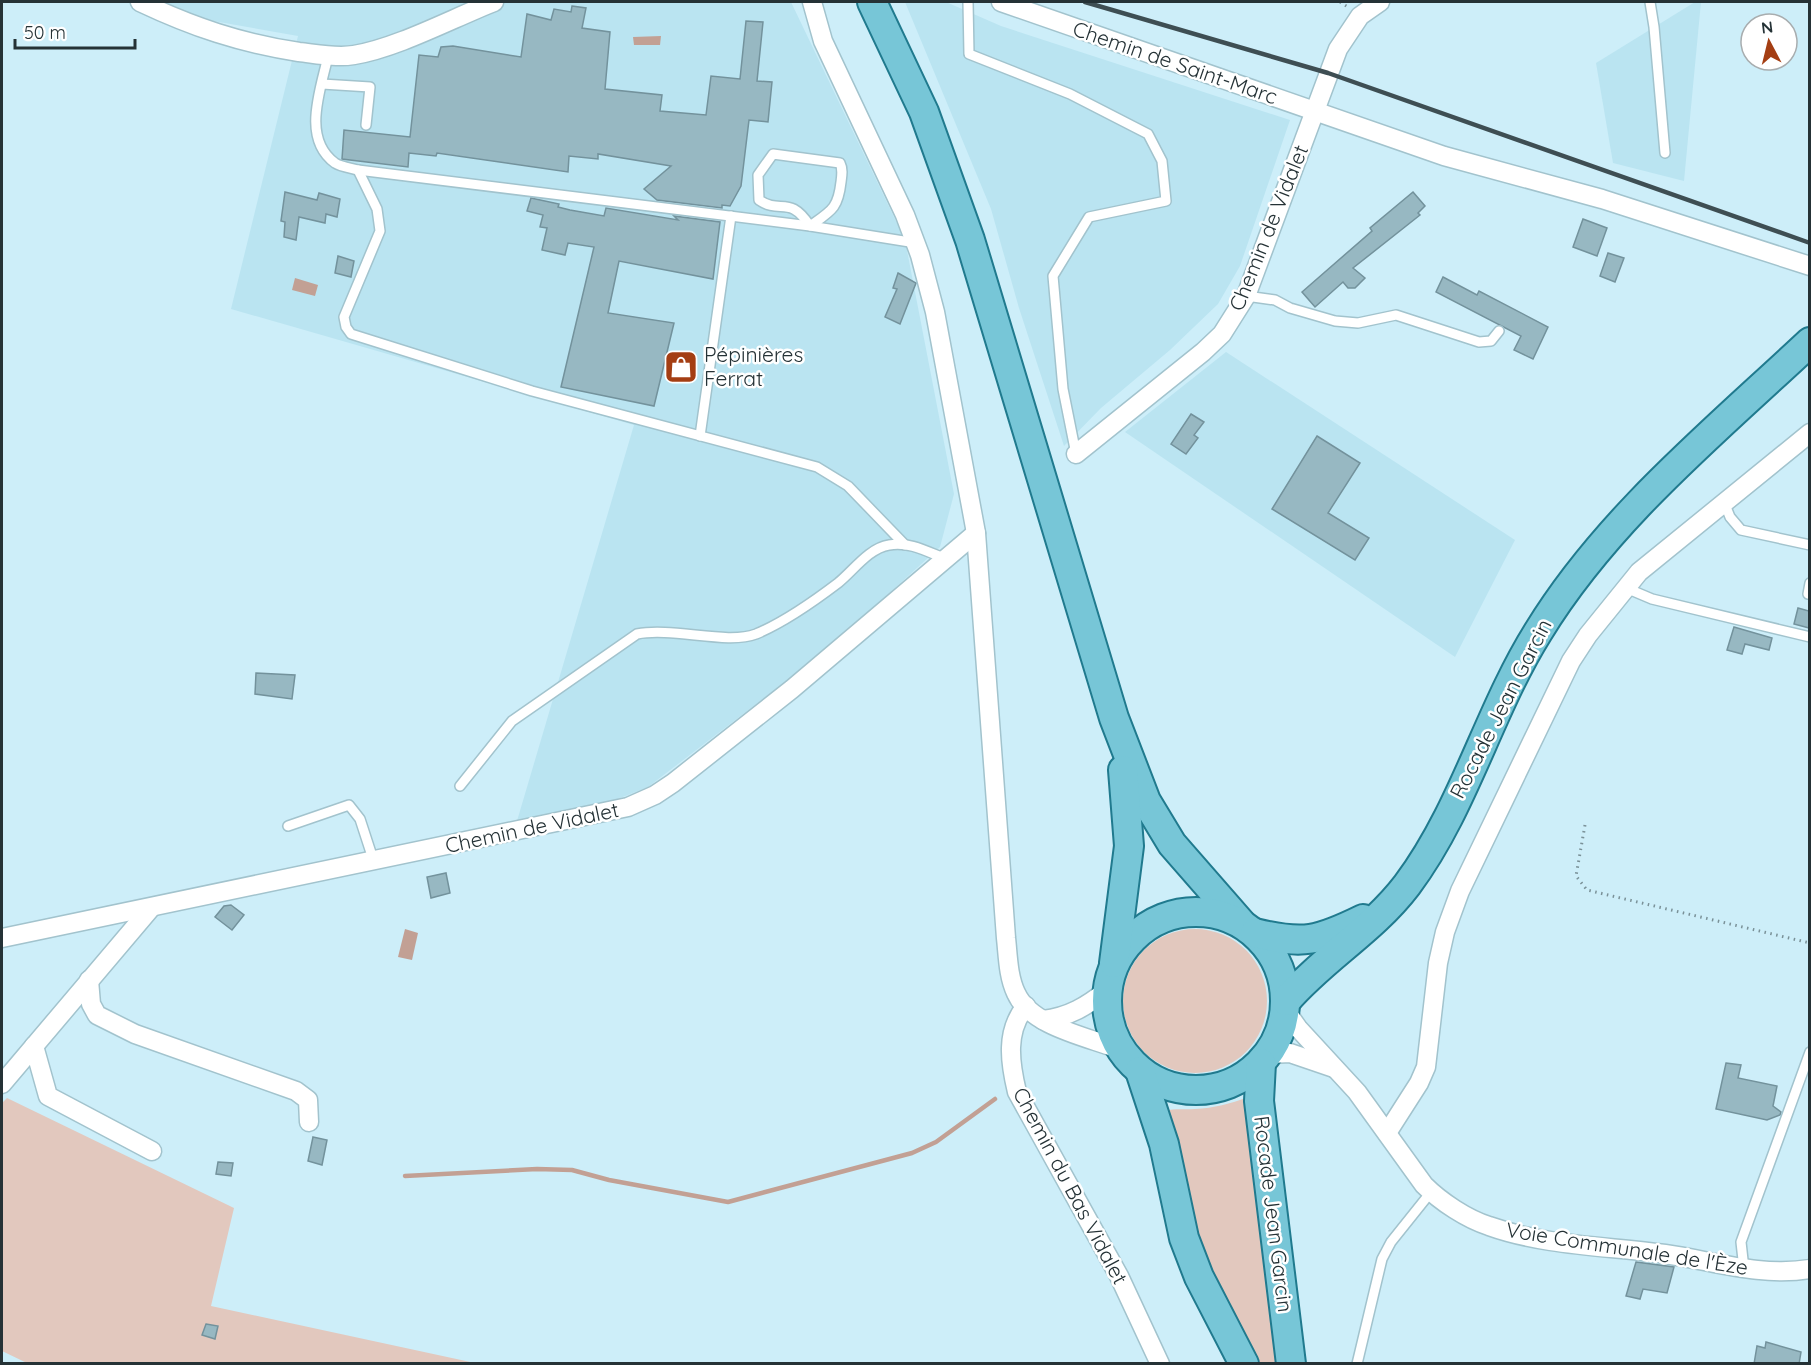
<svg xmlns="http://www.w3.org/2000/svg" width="1811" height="1365" font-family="Quicksand,sans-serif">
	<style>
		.built { fill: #bae4f1 }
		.green { fill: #e2c8be }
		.water { fill: #c2a094 }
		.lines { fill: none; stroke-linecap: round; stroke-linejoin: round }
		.stream { stroke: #c2a094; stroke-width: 4.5 }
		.building { fill: #97b8c2; stroke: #73929c; stroke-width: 1.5 }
		.service-casing { stroke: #a2c3cd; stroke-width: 12 }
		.minor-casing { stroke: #a2c3cd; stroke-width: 21 }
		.primary-casing { stroke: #207a8e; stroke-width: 32 }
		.path { stroke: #7a9198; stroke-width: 3; stroke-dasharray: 1.5 4.5; stroke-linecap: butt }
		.service { stroke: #fff; stroke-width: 9 }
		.minor { stroke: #fff; stroke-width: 18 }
		.primary { stroke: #77c6d7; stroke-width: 28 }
		.rail { stroke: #3e4e53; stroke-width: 4.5 }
		.labels { text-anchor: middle; stroke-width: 5; stroke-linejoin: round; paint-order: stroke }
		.street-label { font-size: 21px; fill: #253236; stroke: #fff }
		.poi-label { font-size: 21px; fill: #253236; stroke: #fff; text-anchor: start }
	</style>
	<rect width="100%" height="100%" fill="#cdeef9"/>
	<g class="built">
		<path d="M161 2H791L905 240 954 494 940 547 828 649 648 787 610 802 517 821 634 425 231 309 298 36 202 19Z"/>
		<path d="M905 2H946L1001 26 1290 120 1240 266 1218 304 1170 350 1101 408 1064 446 1019 308 991 209Z"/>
		<path d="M1695 2H1701L1684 181 1613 163 1596 63Z"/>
		<path d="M1226 352 1515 540 1455 657 1125 432Z"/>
	</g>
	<g class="green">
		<circle cx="1195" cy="1001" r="72"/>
		<path d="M1248 1097 1281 1363H1253L1196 1240 1165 1111C1176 1108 1184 1110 1195 1109 1214 1108 1230 1104 1248 1097Z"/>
		<path d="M7 1098 234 1208 211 1306 475 1363 29 1364 2 1351V1103Z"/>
	</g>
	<g class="water">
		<path d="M661 36 660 45H634L633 37Z"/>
		<path d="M295 278 318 285 315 296 292 290Z"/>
		<path d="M405 929 418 933 412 960 398 957Z"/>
	</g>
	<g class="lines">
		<path class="stream" d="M405 1176 537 1169 572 1170 609 1180 728 1202 912 1153 936 1142 995 1099"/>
	</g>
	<g class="building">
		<path d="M572 6 586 8 582 28 610 32 605 89 662 95 660 111 706 115 711 76 740 79 746 21 763 22 757 81 772 82 768 122 749 120 741 186 730 206 722 205V208L657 200 644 189 671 166 598 154V159L569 156 568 172 437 153 436 156 409 153 408 167 342 159 344 130 410 137 419 55 438 57 441 47 453 46 521 57 527 14 551 20 554 9 571 12Z"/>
		<path d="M285 192 317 200 319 193 340 199 337 217 326 214 325 223 299 217 296 240 284 237 285 222 281 221Z"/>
		<path d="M1413 192 1425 206 1418 213 1420 215 1353 268 1365 278 1355 288H1348L1343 282 1315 307 1302 292 1372 231 1370 228Z"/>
		<path d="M531 198 559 204 558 207 570 210 604 216 606 208 678 220 674 216 720 222 713 279 619 261 608 313 674 323 654 406 561 387 594 247 568 243 565 255 542 250 547 228 540 227 543 215 527 211Z"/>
		<path d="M1583 219 1607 228 1597 256 1573 247Z"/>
		<path d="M1608 253 1624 258 1615 282 1600 276Z"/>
		<path d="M338 256 354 261 351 277 335 273Z"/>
		<path d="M898 273 916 283 900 324 885 317 897 289 893 288Z"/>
		<path d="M1443 277 1477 295 1479 291 1548 327 1533 359 1514 350 1521 336 1436 292Z"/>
		<path d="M1191 414 1204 422 1194 435 1198 438 1186 454 1171 444Z"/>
		<path d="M1317 436 1360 463 1328 513 1369 538 1355 560 1272 509Z"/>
		<path d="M1798 608 1809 611V628L1794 624Z"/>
		<path d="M1734 627 1772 638 1769 650 1745 644 1742 654 1727 650Z"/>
		<path d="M256 673 295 675 292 699 255 694Z"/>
		<path d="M446 873 450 893 431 898 427 877Z"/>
		<path d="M231 905 244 915 232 930 215 917 224 906Z"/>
		<path d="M1726 1063 1741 1065 1738 1078 1777 1086 1773 1106 1781 1112 1780 1115 1767 1120 1716 1109Z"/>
		<path d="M313 1137 327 1140 322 1165 308 1161Z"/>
		<path d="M218 1162 233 1163 231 1176 216 1174Z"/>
		<path d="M1636 1262 1674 1267 1667 1293 1643 1289 1640 1299 1626 1296Z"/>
		<path d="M206 1324 218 1326 215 1339 202 1335Z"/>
		<path d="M1766 1342 1801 1352 1799 1364H1754L1757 1346 1765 1348Z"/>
	</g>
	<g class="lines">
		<g class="service-casing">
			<g id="service">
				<path d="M968 2 969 54 1070 94 1148 134 1162 161 1166 201 1089 217 1053 276 1063 389 1076 454"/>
				<path d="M1650 2 1654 27 1665 153"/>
				<path d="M328 56C321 89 301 138 335 163 341 167 351 168 358 170L810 226 916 243"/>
				<path d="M322 84 370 87 366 125"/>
				<path d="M773 154 840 163C843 169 842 175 841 182 838 209 831 211 810 226 789 194 781 215 759 200L758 175Z"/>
				<path d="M358 170 377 209 380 231 344 317 346 327 351 334 532 391 817 467 848 486 905 545"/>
				<path d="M1246 296 1275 300 1290 308 1335 321 1358 323 1396 315 1479 342 1491 341 1499 331"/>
				<path d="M700 436 731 216"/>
				<path d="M1724 502 1730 517 1741 530 1810 545"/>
				<path d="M1626 588 1652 599 1810 637"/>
				<path d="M1808 594 1810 583"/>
				<path d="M460 786 512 721 637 634C673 627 727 645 756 634 785 622 813 602 838 583 853 571 869 548 889 545 909 541 928 552 946 559"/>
				<path d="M288 826 349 805 360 819 374 862"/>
				<path d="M1744 1269 1741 1242 1810 1052"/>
				<path d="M1357 1364 1382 1259 1391 1242 1431 1192"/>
			</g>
		</g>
		<g class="minor-casing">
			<g id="minor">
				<path d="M140 2C193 27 240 43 299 52 317 54 336 58 354 55 397 48 453 18 494 2"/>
				<path d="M812 2 823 41 905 215 920 255 935 312 976 533 1006 938C1008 956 1008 976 1016 993 1031 1027 1089 1037 1121 1050"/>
				<path d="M1001 2 1444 156 1602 199 1810 266"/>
				<path d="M1076 454 1203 352 1222 334 1246 296 1338 49 1360 16 1380 2"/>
				<path d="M2 938 628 807 655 795 673 783 792 689 976 533"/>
				<path d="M89 980 91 1004 97 1015 135 1034 296 1091 308 1100 309 1122"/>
				<path d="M1026 1006C1005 1031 1010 1063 1017 1092L1119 1276 1160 1364"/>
				<path d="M1286 1011 1298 1028 1357 1092 1424 1185C1441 1202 1467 1219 1489 1226 1545 1246 1607 1246 1665 1254 1714 1261 1760 1277 1810 1269"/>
				<path d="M1043 1020C1069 1017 1087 1006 1107 990"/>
				<path d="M34 1046 48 1096 152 1151"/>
				<path d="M1269 1054 1290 1053 1334 1068"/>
				<path d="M2 1084 151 908"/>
				<path d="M1387 1133 1419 1083 1426 1067 1438 963 1445 932 1460 891 1571 661 1588 635 1639 572 1810 433"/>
			</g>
		</g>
		<g class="primary-casing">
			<g id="primary">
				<path d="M872 2 924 112 970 240 1114 718 1146 801 1172 844 1241 923"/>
				<circle cx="1196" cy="1001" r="89"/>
				<path d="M1255 933C1304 945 1318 941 1363 919"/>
				<path d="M1114 963 1129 846 1123 770"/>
				<path d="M1286 1001C1323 958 1372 931 1407 885 1464 809 1488 712 1538 632 1607 519 1714 432 1810 342"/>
				<path d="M1261 1063 1259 1101 1291 1364"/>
				<path d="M1140 1071 1164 1144 1184 1238 1199 1277 1244 1364"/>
			</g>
		</g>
		<g class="path">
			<path d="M1340 2 1348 7"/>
			<path d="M1585 825 1576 876 1587 890 1810 943"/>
		</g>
		<use href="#service" class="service"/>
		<use href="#minor" class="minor"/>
		<use href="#primary" class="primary"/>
		<path class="rail" d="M1085 2 1328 73 1810 243"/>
	</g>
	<defs>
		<g id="shop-square" transform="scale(1.725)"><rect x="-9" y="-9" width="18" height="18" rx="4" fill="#a43e13" stroke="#fff"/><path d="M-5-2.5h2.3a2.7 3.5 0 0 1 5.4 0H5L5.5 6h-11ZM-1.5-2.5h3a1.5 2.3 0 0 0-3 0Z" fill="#fff"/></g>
	</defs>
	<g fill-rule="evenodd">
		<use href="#shop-square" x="681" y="367"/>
	</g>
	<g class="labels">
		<g class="street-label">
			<text transform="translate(1175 63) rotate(19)" y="7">Chemin de Saint-Marc</text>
			<text transform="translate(1269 228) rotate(-68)" y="7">Chemin de Vidalet</text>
			<text transform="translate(1501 709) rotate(-63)" y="7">Rocade Jean Garcin</text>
			<text transform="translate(532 828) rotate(-12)" y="7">Chemin de Vidalet</text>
			<text transform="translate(1070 1186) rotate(62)" y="7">Chemin du Bas Vidalet</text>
			<text transform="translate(1273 1214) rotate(83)" y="7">Rocade Jean Garcin</text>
			<text transform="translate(1627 1249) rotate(9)" y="7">Voie Communale de l'Èze</text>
		</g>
		<g class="poi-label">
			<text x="704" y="362">Pépinières<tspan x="704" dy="24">Ferrat</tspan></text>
		</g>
	</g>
	<rect width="1811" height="1365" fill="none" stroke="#253236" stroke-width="6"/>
	<g transform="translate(1769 42) rotate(353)"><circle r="28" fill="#ffffff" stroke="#a8adaf" stroke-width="1.5"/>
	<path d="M0-4.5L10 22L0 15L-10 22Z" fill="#a43e13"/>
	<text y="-9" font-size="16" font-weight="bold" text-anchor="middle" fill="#253236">N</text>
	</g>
	<path d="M15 39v9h120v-9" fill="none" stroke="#253236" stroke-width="3"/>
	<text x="24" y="39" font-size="18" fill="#253236" stroke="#ffffff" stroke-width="4.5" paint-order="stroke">50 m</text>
</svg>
